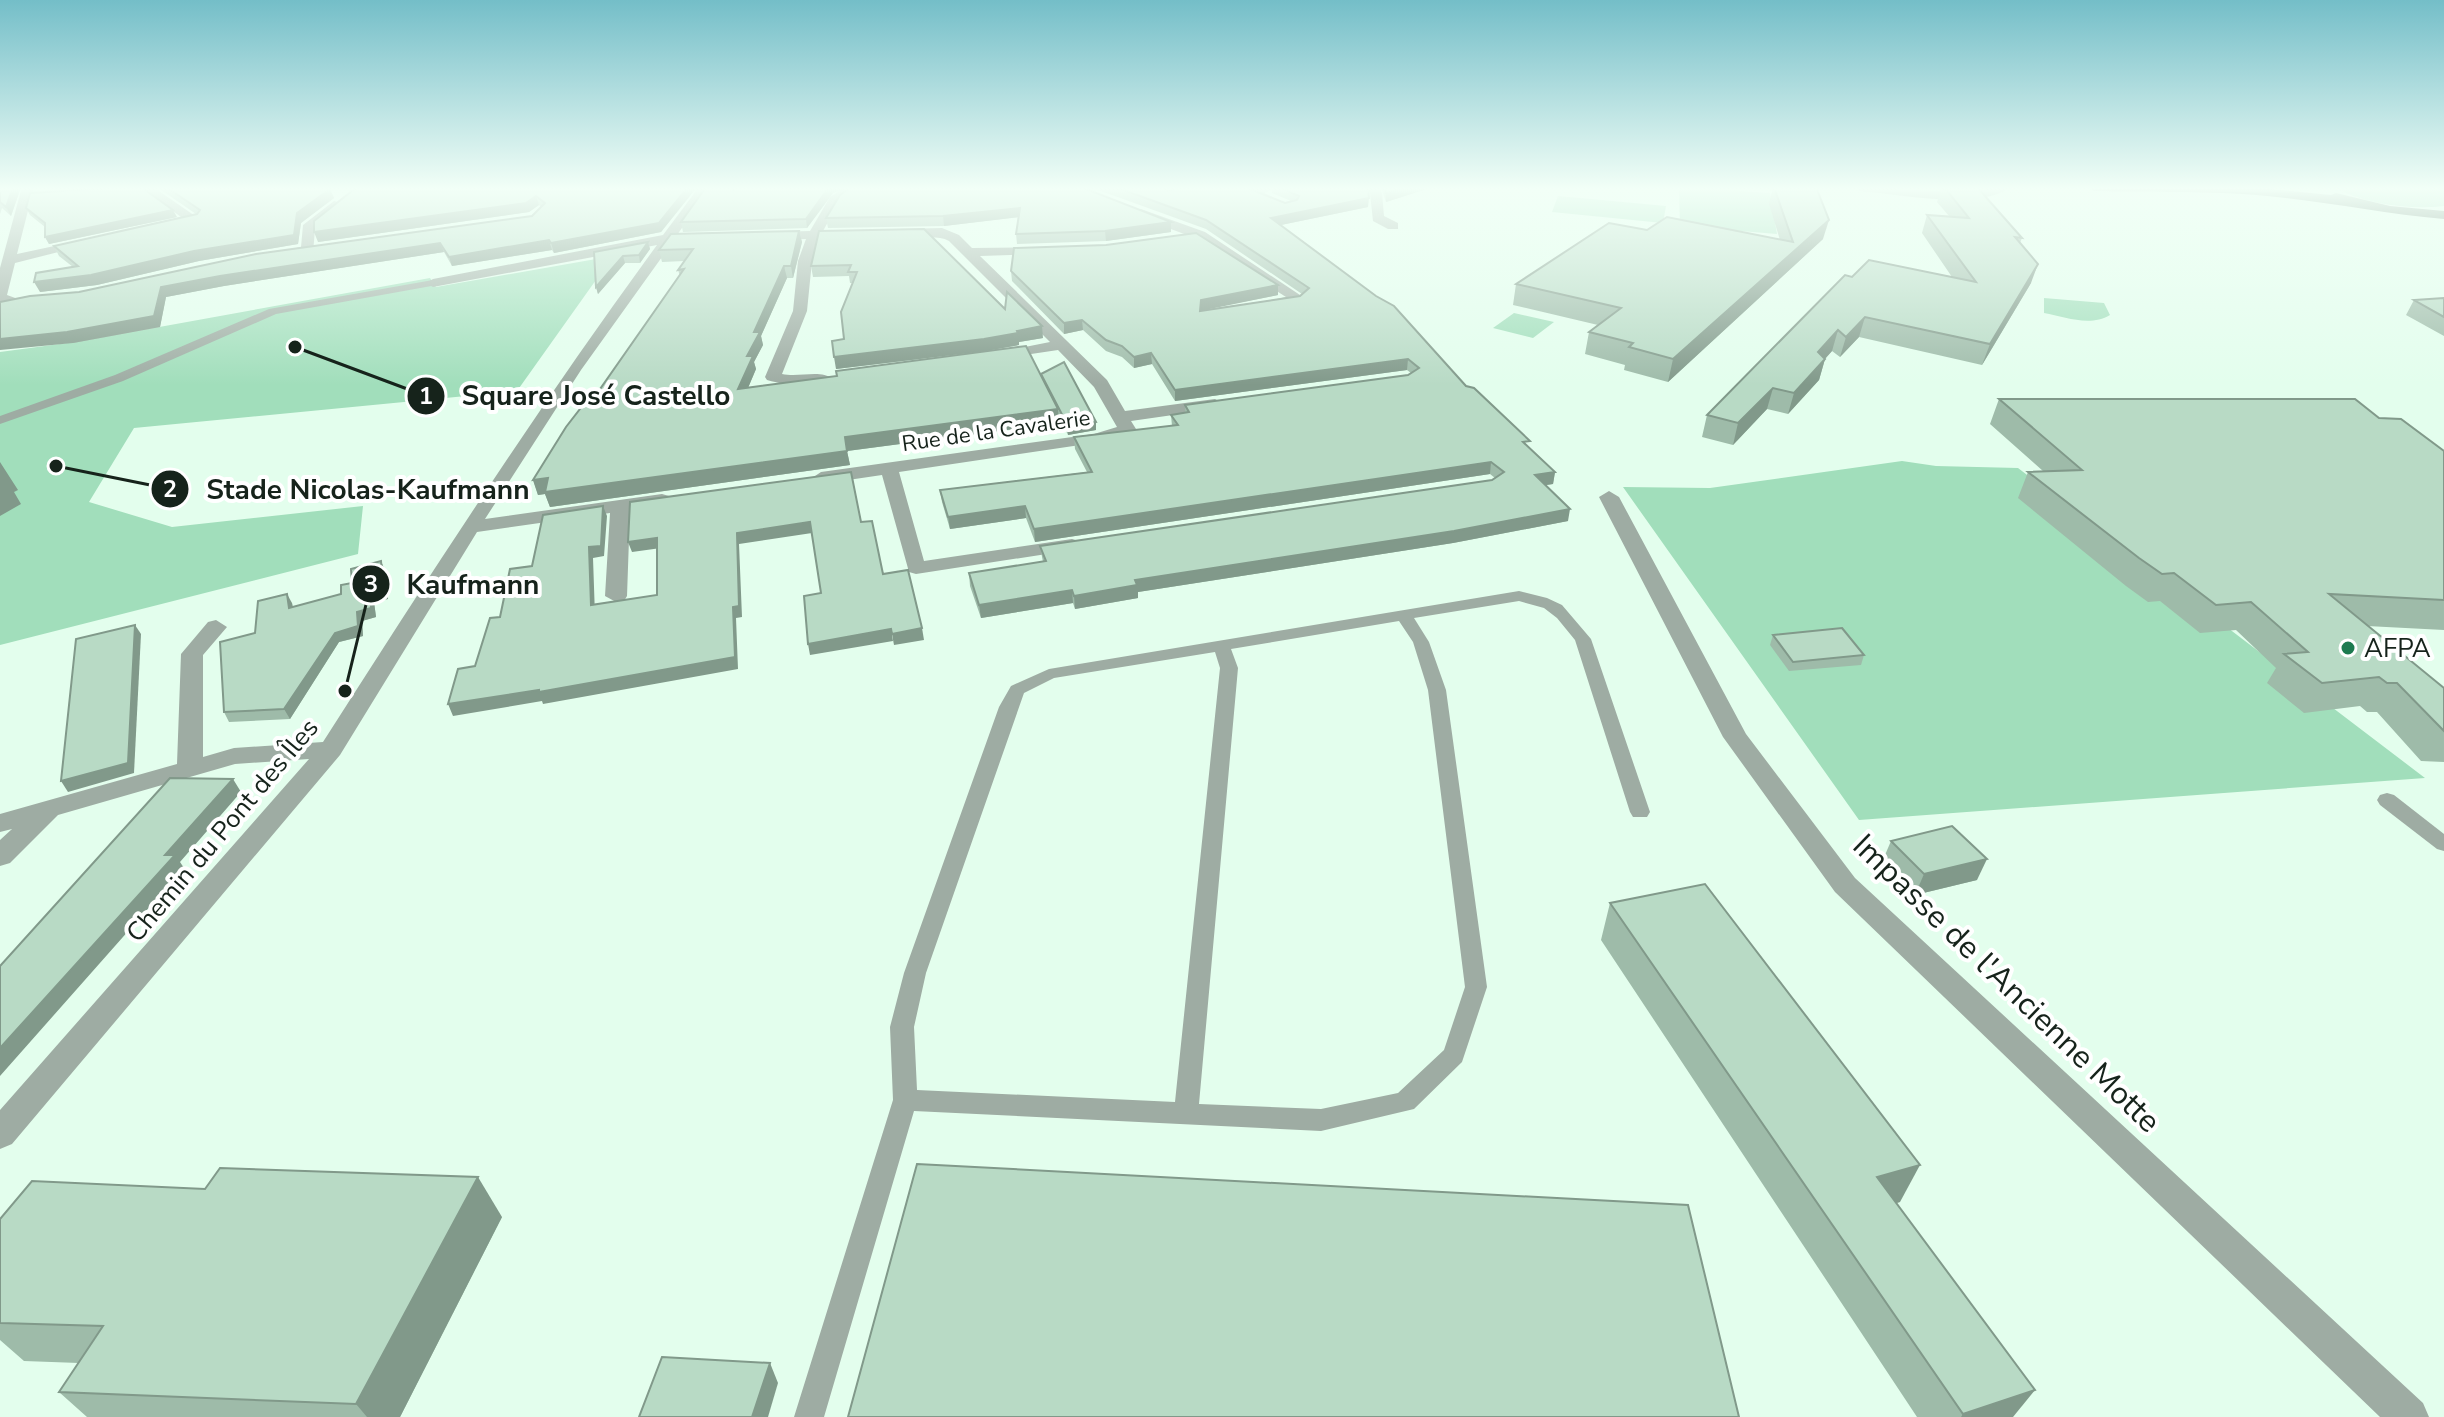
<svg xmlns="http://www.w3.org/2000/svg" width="2444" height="1417" font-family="'Nunito Sans',sans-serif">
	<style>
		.green { fill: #a1debb }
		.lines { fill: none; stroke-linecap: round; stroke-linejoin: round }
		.lane { fill: #9eaca3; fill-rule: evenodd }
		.street { fill: #9eaca3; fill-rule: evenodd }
		.primary { fill: #556e5f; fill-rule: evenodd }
		.wall { fill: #9ebba9 }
		.shaded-wall { fill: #81998a }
		.building { fill: #b8dac5; stroke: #81998a; stroke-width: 2 }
		.poi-dot { fill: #1d7a50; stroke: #fff; stroke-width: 3 }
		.labels { text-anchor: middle; stroke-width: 8; stroke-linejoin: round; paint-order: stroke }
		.far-street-label { font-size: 22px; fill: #16231b; stroke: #fff }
		.poi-label { font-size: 26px; fill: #16231b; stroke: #fff; text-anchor: start }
		.street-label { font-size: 26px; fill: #16231b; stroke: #fff }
		.near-street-label { font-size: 32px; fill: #16231b; stroke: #fff }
		.leader { fill: none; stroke: #16231b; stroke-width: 3 }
		.callout-dot { fill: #16231b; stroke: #fff; stroke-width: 3 }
		.mark-label { font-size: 24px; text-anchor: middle; font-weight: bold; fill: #fff }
		.callout-label { font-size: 28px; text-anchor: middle; font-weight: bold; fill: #16231b; stroke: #fff; stroke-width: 8; stroke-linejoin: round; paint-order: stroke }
	</style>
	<rect width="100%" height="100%" fill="#e3feed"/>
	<g class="green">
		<path d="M1679 187 1770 193 1777 234 1680 226Z"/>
		<path d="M2334 187H2439L2444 189V206C2410 210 2364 204 2334 187Z"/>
		<path d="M1558 196 1666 206 1663 223 1552 212Z"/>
		<path d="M613 256 517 391 134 428 89 502 172 527 363 506 358 554 0 645V352L82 341 430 278 436 287Z"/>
		<path d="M2044 298 2104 303 2110 315C2090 327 2065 317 2044 313Z"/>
		<path d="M1514 313 1554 322 1533 338 1493 328Z"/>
		<path d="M1902 461 1936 466 2018 468 2425 778 1859 820 1623 487 1710 488Z"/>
	</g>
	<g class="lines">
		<g class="lane">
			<path d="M433 280 437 281V285L276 314 123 381 0 424V416L115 375 269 309Z"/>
			<path d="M1519 591 1547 598 1562 605 1591 639 1650 812 1647 817H1633L1630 812 1575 640 1557 618 1544 608 1519 601 1414 618 1429 642 1446 690 1487 987 1462 1062 1414 1109 1321 1131 914 1111 824 1417H794L893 1100 890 1027 904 973 999 707 1011 686 1049 669ZM1399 621 1413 642 1428 690 1465 987 1444 1050 1398 1093 1321 1109 1199 1104 1238 668 1231 649ZM1215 652 1220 668 1175 1102 917 1090 914 1027 926 973 1024 693 1054 678Z"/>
			<path d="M2387 793 2394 795 2444 834V851L2437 849 2380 805 2377 800 2380 795Z"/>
		</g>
		<g class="street">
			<path d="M22 187H34L17 254 87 239 94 243 15 263 7 295 18 299 41 295 48 299 46 302 18 307 0 303V268Z"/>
			<path d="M74 187H134L128 191 78 194 74 193Z"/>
			<path d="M139 187H153L201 220 169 228V222L184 219Z"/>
			<path d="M699 187H711L677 235 697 234 704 238 697 242 672 243 581 370 485 519 662 494 669 496 672 500 669 504 630 510 627 596 624 601 616 602 605 596 610 513 477 532 340 755 12 1144 0 1149V1110L309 759 235 764 58 815 10 863 0 866V840L12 829 0 832V814L177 764 181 654 208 622 216 620 227 627 203 655V757L234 748 323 742C431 573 539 406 657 245L433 287 426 283 433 279 663 235Z"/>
			<path d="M846 187H860L839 202 823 231 849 230 856 234 849 238 819 239 812 261 807 311 782 374C799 378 820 369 833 379 817 393 787 385 767 380L765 377 793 311 798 261 806 239 770 240 763 236 770 232 810 231 830 197Z"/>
			<path d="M1258 187H1277L1264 193 1281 201 1275 205 1245 193Z"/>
			<path d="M1365 187H1378L1382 193 1384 216 1398 223V229H1388L1373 221 1370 193Z"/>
			<path d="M1854 187 1954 192 2011 187C1978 211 1900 194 1860 191Z"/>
			<path d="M334 201 344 204 315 229 313 253 277 258V252L301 247 303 225Z"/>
			<path d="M1141 209 1205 232 1306 299 1299 303 1268 307V301L1286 297 1195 238 1136 216 1135 213Z"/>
			<path d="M942 228 959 235 972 248 1051 247 1053 250 1046 254 980 256 1107 380 1125 411 1215 399 1224 404 1215 409 1131 421 1136 429 1114 440 899 472 924 561 1072 539 1079 541 1082 545 1079 549 916 574 909 572 882 475 821 484 812 478 821 472 1094 434 1117 427 1094 387 1058 350 990 360V354L1050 342 949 241C932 232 907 244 891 233L898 229Z"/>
			<path d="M1609 491 1619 497 1746 734 1855 878 2423 1403 2429 1417H2380L1835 892 1723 737 1599 497Z"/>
		</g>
		<path class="primary" d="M2088 187H2249L2331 195 2336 193 2390 206 2444 211V219C2376 213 2310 198 2242 194 2193 191 2143 192 2094 191Z"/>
	</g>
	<g class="wall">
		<path d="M0 187H21L11 216 2 208 0 214Z"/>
		<path d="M157 187H327L330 189 334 198 301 223 298 244 199 261 97 285 40 292 73 267 59 256 54 246 196 214Z"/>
		<path d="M357 187H697L661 232 554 253 552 250 452 266 444 252 224 286 166 297 160 327 73 343 79 292 532 216 541 207 539 205 529 212 318 242Z"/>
		<path d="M851 187 1171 232 1106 241 1017 244 1016 234 1018 217 944 226 828 228 826 218Z"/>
		<path d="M1090 187H1164L1168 191 1252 187 1249 189 1285 203 1291 201 1272 193V187H1368V207L1281 225 1466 386 1555 472 1553 484 1546 485 1568 521 1453 543 1138 592V598L1075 609 1073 603 981 618 970 586 969 573 1043 562 1040 546 1492 480 1495 478 1490 474 1035 542 1026 518 950 529 942 502 940 490 1087 472 1075 449 1074 437 1172 426 1171 415 1185 413V405L1408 375 1411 373 1407 370 1175 401 1152 364 1134 368 1122 357 1106 351 1083 330 1064 334 1012 281 1011 271 1278 295 1201 310 1300 296 1302 294 1206 229Z"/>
		<path d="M1381 187H1433L1386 202Z"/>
		<path d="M1773 187H1816L1823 239 1668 382 1624 370 1625 365 1585 354 1589 332 1598 325 1513 305 1516 284 1780 240 1769 204Z"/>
		<path d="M1942 187H1977L2022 238 2020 243 2031 283 1982 365 1859 337 1840 357 1832 351 1825 359 1819 380 1788 414 1767 409 1733 445 1702 437 1707 415 1852 277H1952L1922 233 1927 215 1949 216 1937 202Z"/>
		<path d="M734 190 833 193 807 228 683 232 681 222Z"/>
		<path d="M26 208 177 217 49 244 45 237V227L30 215Z"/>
		<path d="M799 231 802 242 793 278H787L761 336 763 345 754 362 756 369 748 388 1042 377 1096 422V430L1068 435 1059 416V423L847 451 850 465 550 507 545 494 538 495 533 480 593 399 680 276 678 270 684 261 662 262 659 250Z"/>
		<path d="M819 231 1005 309 1043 338 1019 342V345L986 351 836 369 844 339 852 283H850L849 276 813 277 811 266Z"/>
		<path d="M648 242 650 249 640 263H625L598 294 596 287 594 252Z"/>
		<path d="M2444 298V336L2406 315 2414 300Z"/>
		<path d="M1999 399 2379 418 2444 451V630L2367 626 2444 688V762L2421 761 2377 712H2367L2360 706 2304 713 2267 683 2276 668 2236 630 2200 633 2160 601 2148 602 2126 586 2018 498 2028 472 2043 471 1990 424Z"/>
		<path d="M381 561 385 571 388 599 374 602 376 617 362 621 363 636 339 642 290 719 229 722 224 712 255 633 292 603 293 607 341 594Z"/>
		<path d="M1773 635 1864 655 1861 665 1789 671 1770 645Z"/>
		<path d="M1891 841 1977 880 1915 895 1882 862Z"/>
		<path d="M1610 903 1900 1202 1896 1203 2013 1417H1917L1601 940Z"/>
		<path d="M502 1217 400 1417H87L59 1392 79 1363 24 1361 0 1340V1219Z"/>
	</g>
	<g class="shaded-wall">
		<path d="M13 187H21L11 216 6 207Z"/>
		<path d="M688 187H697L661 232 554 253 551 243Z"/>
		<path d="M829 187H851L833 193 807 228 806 219Z"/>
		<path d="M1405 187H1433L1386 202V193Z"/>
		<path d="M330 189 334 198 301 223 298 244 199 261 97 285 40 292 34 282 297 213Z"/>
		<path d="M536 196 539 205 529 212 318 242 314 232Z"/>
		<path d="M1369 198 1368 207 1271 227V218Z"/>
		<path d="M1020 208V217L944 226 943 216Z"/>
		<path d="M173 210 177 217 49 244 45 237Z"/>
		<path d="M1829 220 1823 239 1668 382 1673 359Z"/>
		<path d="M1171 222V232L1106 241 1105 231Z"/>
		<path d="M799 231 802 242 793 278 791 266Z"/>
		<path d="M549 240 552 250 452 266 449 257Z"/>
		<path d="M648 242 650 249 640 263 639 255Z"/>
		<path d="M440 243 444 252 224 286 166 297 160 327 73 343 0 350V339L161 287 220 276Z"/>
		<path d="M623 256 625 263 598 294 596 287Z"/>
		<path d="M2038 264 2031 283 1982 365 1990 344Z"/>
		<path d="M784 266 787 278 761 336 763 345 754 362 756 369 742 402 738 389 754 332Z"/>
		<path d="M1278 285V295L1200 311 1201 300Z"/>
		<path d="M1865 317 1859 337 1840 357 1846 337Z"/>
		<path d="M1082 320 1083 330 1064 334V323Z"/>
		<path d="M1042 326 1043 338 1019 342V345L986 351 836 369 834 357 1017 331Z"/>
		<path d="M1838 330 1832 351 1812 373 1818 352Z"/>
		<path d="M1151 353 1152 364 1134 368V357Z"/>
		<path d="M1408 359 1407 370 1175 401V390Z"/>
		<path d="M1825 359 1819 380 1788 414 1794 393Z"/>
		<path d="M1773 388 1767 409 1733 445 1738 423Z"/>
		<path d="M1058 409 1059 423 847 451 845 437Z"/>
		<path d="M1096 422V430L1068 435V426Z"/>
		<path d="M847 451 850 465 550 507 545 494 538 495 533 480Z"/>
		<path d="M0 462 18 490 14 492 21 504 0 516Z"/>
		<path d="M1491 462 1490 474 1035 542 1034 529Z"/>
		<path d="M1555 472 1553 484 1533 487 1535 475Z"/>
		<path d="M603 506 607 516 604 556 593 558 595 616 591 605 589 547Z"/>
		<path d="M1025 506 1026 518 950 529 948 517Z"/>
		<path d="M1570 509 1568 521 1453 543 1138 592V598L1075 609 1074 596 1135 580Z"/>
		<path d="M810 522 812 533 739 544 742 617 736 618 738 669 543 704 542 701 453 716 448 704 733 607 737 533Z"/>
		<path d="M657 538 661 548 632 552 628 542Z"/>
		<path d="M381 561 385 571 388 599 374 602 376 617 362 621 363 636 339 642 290 719 284 709 335 633 357 612 370 592Z"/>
		<path d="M1072 590 1073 603 981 618 979 605Z"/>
		<path d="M287 594 292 603 294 618 289 608Z"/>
		<path d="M135 625 141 634 134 773 68 792 61 781Z"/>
		<path d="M922 628 924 640 894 645 892 634Z"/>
		<path d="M891 629 893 641 810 655 808 644Z"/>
		<path d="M233 779 241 792 180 862 184 868 0 1076V1048L165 855Z"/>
		<path d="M1987 859 1977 880 1915 895 1924 874Z"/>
		<path d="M1920 1165 1900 1202 1858 1214 1877 1177Z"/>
		<path d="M478 1177 502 1217 400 1417H367L356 1404Z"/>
		<path d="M770 1363 778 1383 768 1417H752Z"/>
		<path d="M2035 1390 2013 1417H1961L1963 1414Z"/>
	</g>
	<g class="building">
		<path d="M0 187H13L6 207 0 202Z"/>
		<path d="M125 187H141L173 210 45 237V223L26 208 30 193Z"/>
		<path d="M166 187H327L330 189 297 213 294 235 194 251 91 275 34 282 36 273 78 266 54 246 197 214 200 210Z"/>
		<path d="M357 187H688L659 223 551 243 549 240 449 257 440 243 220 276 161 287 154 316 67 332 0 339V302L30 296 79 292 256 254 532 216 545 203 536 196 526 203 314 232V221Z"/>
		<path d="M706 187H730L734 190 736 187H829L806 219 681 222Z"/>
		<path d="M851 187H1081L1171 222 1105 231 1016 234 1020 208 943 216 826 218 840 195Z"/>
		<path d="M1115 187H1164L1168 191 1182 187H1245L1285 203 1297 200 1299 196 1279 187H1368L1369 198 1271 218 1376 296 1394 306 1466 386 1474 388 1530 441 1523 442 1555 472 1535 475 1570 509 1454 531 1135 580 1137 585 1074 596 1072 590 979 605 969 573 1046 561 1040 546 1492 480 1504 472 1491 462 1034 529 1025 506 948 517 940 490 1092 472 1074 437 1178 425 1171 415 1189 412 1185 405 1408 375 1419 368 1408 359 1175 390 1151 353 1134 357 1122 346 1106 340 1082 320 1064 323 1011 271 1014 248 1106 245 1196 233 1278 285 1201 300 1200 311 1300 296 1309 288 1206 220Z"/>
		<path d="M1385 187H1405L1386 193Z"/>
		<path d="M1774 187H1816L1829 220 1673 359 1629 347 1633 343 1589 332 1621 308 1516 284 1609 223 1647 230 1667 217 1793 242Z"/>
		<path d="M1944 187H1977L2022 238 2015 237 2038 264 1990 344 1865 317 1846 337 1838 330 1818 352 1825 359 1794 393 1773 388 1738 423 1707 415 1845 275 1852 277 1869 260 1976 282 1927 215 1969 218Z"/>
		<path d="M924 229 1005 309 1007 292 1042 326 1017 331 1018 333 984 339 834 357 832 341 844 339 841 312 857 272H848L851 265 811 266 819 231Z"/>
		<path d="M799 231 791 266H784L754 332H760L747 356H753L738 389 837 376 836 371 1026 346 1058 409 845 437 847 451 545 492 548 478 533 480 566 427 587 400 593 399 684 269 678 270 693 249 659 250 671 234Z"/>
		<path d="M648 242 639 255 623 256 596 287 594 252Z"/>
		<path d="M2444 298V317L2414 300Z"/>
		<path d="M1064 362 1096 422 1068 426 1041 374Z"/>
		<path d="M1999 399H2355L2379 418 2401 419 2444 451V600L2329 594 2444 688V731L2397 683H2387L2379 677 2322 683 2284 654 2308 652 2251 602 2216 605 2174 573 2162 574 2139 558 2028 472 2082 470Z"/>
		<path d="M851 472 861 522 872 521 883 574 908 570 922 628 892 634 891 629 808 644 804 596 821 593 810 522 737 533 739 606 733 607 735 657 539 692V690L448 704 458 669 475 666 490 618 500 617 510 569 532 566 543 515 603 506 601 546 589 547 591 605 657 595V538L628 542 630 502Z"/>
		<path d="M381 561 383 589 370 592 371 608 357 612 358 626 335 633 284 709 224 712 220 642 255 633 258 601 287 594 289 608 341 594V585L352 583 351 569Z"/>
		<path d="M135 625 128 763 61 781 76 639Z"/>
		<path d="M1842 628 1864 655 1793 662 1773 635Z"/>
		<path d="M170 778 233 779 165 855H175L0 1048V966Z"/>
		<path d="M1952 826 1987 859 1924 874 1891 841Z"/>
		<path d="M1705 884 1920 1165 1877 1177 2035 1390 1963 1414 1610 903Z"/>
		<path d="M917 1164 1688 1205 1739 1417H848Z"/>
		<path d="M220 1168 478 1177 356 1404 59 1392 103 1326 0 1323V1219L32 1181 205 1189Z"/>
		<path d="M662 1357 770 1363 752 1417H639Z"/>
	</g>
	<linearGradient id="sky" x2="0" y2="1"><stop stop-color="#74bec8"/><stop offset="0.49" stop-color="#f2fff7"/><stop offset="1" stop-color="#f2fff7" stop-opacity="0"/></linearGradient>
	<rect width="2444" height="385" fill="url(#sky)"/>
	<circle class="poi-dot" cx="2348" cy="648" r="8"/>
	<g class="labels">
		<g class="far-street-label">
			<text transform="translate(996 430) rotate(-8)" y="8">Rue de la Cavalerie</text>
		</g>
		<g class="poi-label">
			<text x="2364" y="657">AFPA</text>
		</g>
		<g class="street-label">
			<text transform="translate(222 830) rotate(-50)" y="9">Chemin du Pont des Îles</text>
		</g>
		<g class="near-street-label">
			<text transform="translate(2007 983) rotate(44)" y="11">Impasse de l'Ancienne Motte</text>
		</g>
	</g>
	<path class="leader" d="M295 347L426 396M56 466L170 489M345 691L371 584"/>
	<g class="callout-dot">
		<circle cx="295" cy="347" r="8"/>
		<circle cx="56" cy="466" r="8"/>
		<circle cx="345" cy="691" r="8"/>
		<circle cx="426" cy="396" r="20"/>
		<circle cx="170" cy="489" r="20"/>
		<circle cx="371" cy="584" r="20"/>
	</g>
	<g class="mark-label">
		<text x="426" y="404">1</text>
		<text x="170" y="497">2</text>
		<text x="371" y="592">3</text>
	</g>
	<g class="callout-label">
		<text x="596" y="405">Square José Castello</text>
		<text x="368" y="499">Stade Nicolas-Kaufmann</text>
		<text x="473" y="594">Kaufmann</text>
	</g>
</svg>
